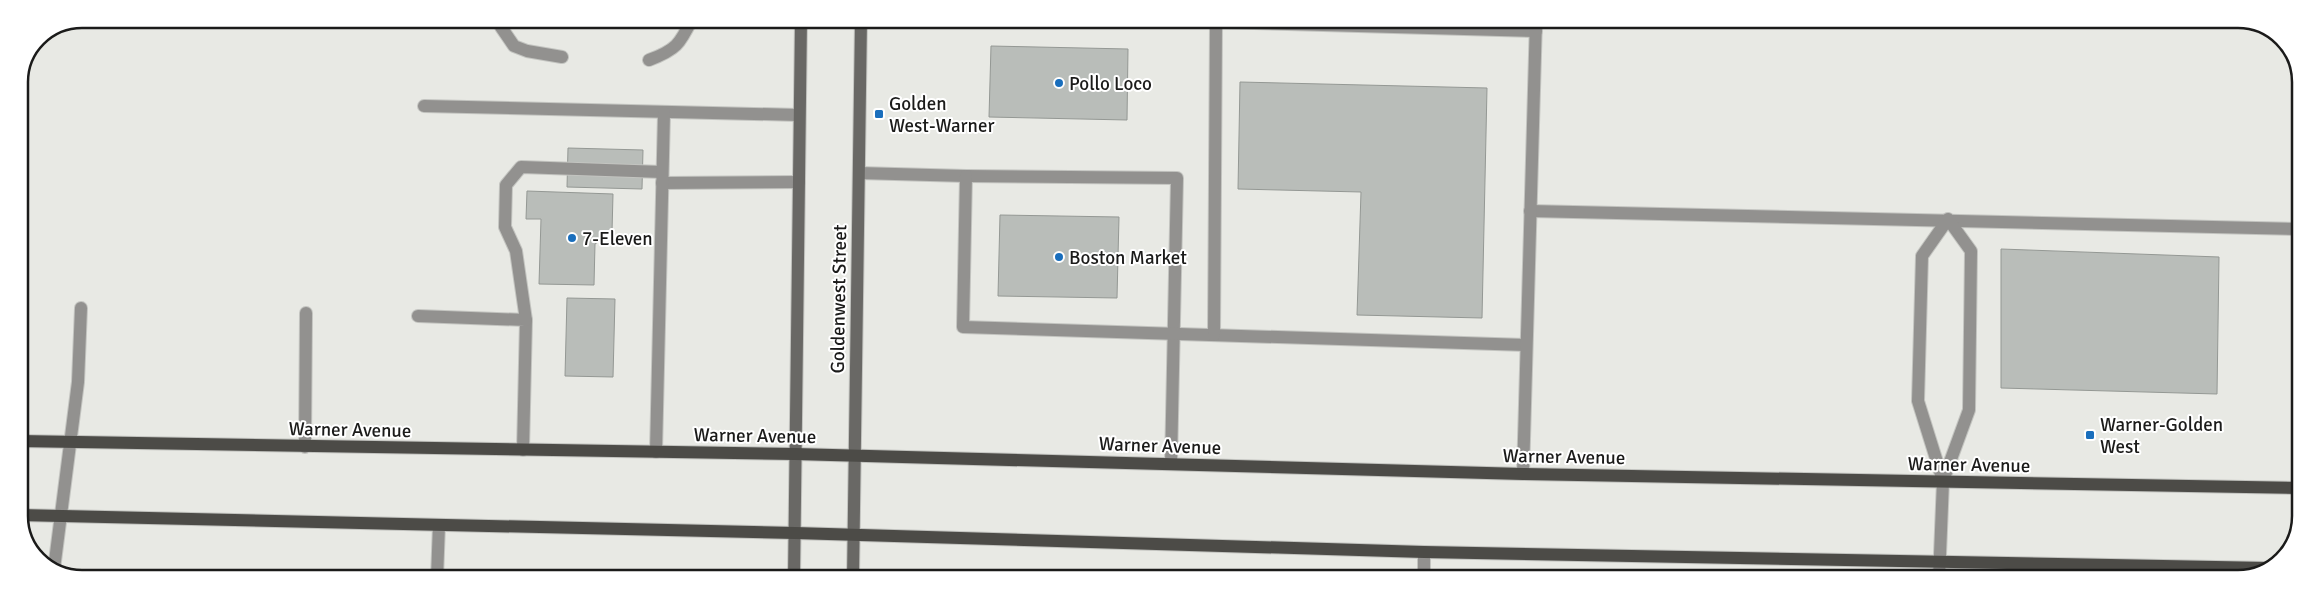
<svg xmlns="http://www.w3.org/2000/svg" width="2319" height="598" font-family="Signika,sans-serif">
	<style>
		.building { fill: #b9bdb9; stroke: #949894 }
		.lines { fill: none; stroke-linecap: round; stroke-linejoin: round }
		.service-casing { stroke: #c3c4c0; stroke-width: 14 }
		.secondary-casing { stroke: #c3c4c0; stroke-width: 14 }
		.primary-casing { stroke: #c3c4c0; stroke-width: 14 }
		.service { stroke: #92918f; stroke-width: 12 }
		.secondary { stroke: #696865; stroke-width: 12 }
		.primary { stroke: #4c4b47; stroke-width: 12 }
		.poi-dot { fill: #196ebc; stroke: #fff; stroke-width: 2 }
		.labels { text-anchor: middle; stroke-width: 4; stroke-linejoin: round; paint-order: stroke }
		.poi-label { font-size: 19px; fill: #1b1b1a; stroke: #fff; text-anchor: start }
		.street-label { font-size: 19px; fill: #1b1b1a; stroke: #fff }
		.rim { fill: none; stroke: #1b1b1a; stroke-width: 2.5 }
	</style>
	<rect width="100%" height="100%" fill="#e8e9e4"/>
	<g class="building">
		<path d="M991 46 1128 49 1127 120 989 117Z"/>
		<path d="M1240 82 1487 88 1482 318 1357 315 1361 192 1238 189Z"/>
		<path d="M568 148 643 150 642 189 567 187Z"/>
		<path d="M527 191 613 194 612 232 595 244 594 285 539 284 541 219H526Z"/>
		<path d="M1000 215 1119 217 1117 298 998 296Z"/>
		<path d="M2001 249 2219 257 2217 394 2001 388Z"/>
		<path d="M567 298 615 299 613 377 565 376Z"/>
	</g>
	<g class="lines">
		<g class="service-casing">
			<g id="service">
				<path d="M1113 19 1536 31"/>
				<path d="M501 27 514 46 527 51 562 57"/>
				<path d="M649 60C676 50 680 44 692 19"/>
				<path d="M424 106 799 115"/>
				<path d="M859 173 966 176 1177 178 1171 464"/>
				<path d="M966 176 963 327 1526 345"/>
				<path d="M662 183 799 182"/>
				<path d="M1530 211 2300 229"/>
				<path d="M418 316 526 320 523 450"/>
				<path d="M526 320 516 251 505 227 506 185 521 167 662 172"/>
				<path d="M1214 335 1216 22"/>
				<path d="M305 447 306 313"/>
				<path d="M656 452 664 113"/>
				<path d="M1523 474 1536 20"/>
				<path d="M54 569 78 382 81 308"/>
				<path d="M437 578 439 525"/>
				<path d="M1424 579V552"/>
				<path d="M1939 579 1943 481 1969 410 1971 251 1948 219 1922 256 1918 401 1943 481"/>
			</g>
		</g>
		<g class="secondary-casing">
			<g id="secondary">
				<path d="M794 578 801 19"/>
				<path d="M853 578 861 19"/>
			</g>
		</g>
		<g class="primary-casing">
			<g id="primary">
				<path d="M19 441 795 454 1523 474 2299 488"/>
				<path d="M19 515 795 533 1424 552 2268 568"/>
			</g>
		</g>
		<use href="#service" class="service"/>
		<use href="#secondary" class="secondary"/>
		<use href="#primary" class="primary"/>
	</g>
	<g class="poi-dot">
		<circle cx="1059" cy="83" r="5"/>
		<rect x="874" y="109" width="10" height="10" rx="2.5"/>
		<circle cx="572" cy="238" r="5"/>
		<circle cx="1059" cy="257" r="5"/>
		<rect x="2085" y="430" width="10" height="10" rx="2.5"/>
	</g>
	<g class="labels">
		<g class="poi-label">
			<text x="1069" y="90">Pollo Loco</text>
			<text x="889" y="110">Golden<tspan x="889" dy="22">West-Warner</tspan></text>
			<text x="582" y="245">7-Eleven</text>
			<text x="1069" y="264">Boston Market</text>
			<text x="2100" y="431">Warner-Golden<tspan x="2100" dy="22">West</tspan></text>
		</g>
		<g class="street-label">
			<text transform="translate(838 299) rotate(-89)" y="7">Goldenwest Street</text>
			<text transform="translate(350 429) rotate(1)" y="7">Warner Avenue</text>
			<text transform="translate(755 435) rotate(1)" y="7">Warner Avenue</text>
			<text transform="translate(1160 445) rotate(2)" y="7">Warner Avenue</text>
			<text transform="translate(1564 456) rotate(1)" y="7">Warner Avenue</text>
			<text transform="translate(1969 464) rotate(1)" y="7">Warner Avenue</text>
		</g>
	</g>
	<path d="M0 0H2319V598H0ZM82 28H2238A54 54 0 0 1 2292 82V516A54 54 0 0 1 2238 570H82A54 54 0 0 1 28 516V82A54 54 0 0 1 82 28Z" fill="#fff" fill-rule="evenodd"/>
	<path class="rim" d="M82 28H2238A54 54 0 0 1 2292 82V516A54 54 0 0 1 2238 570H82A54 54 0 0 1 28 516V82A54 54 0 0 1 82 28Z"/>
</svg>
